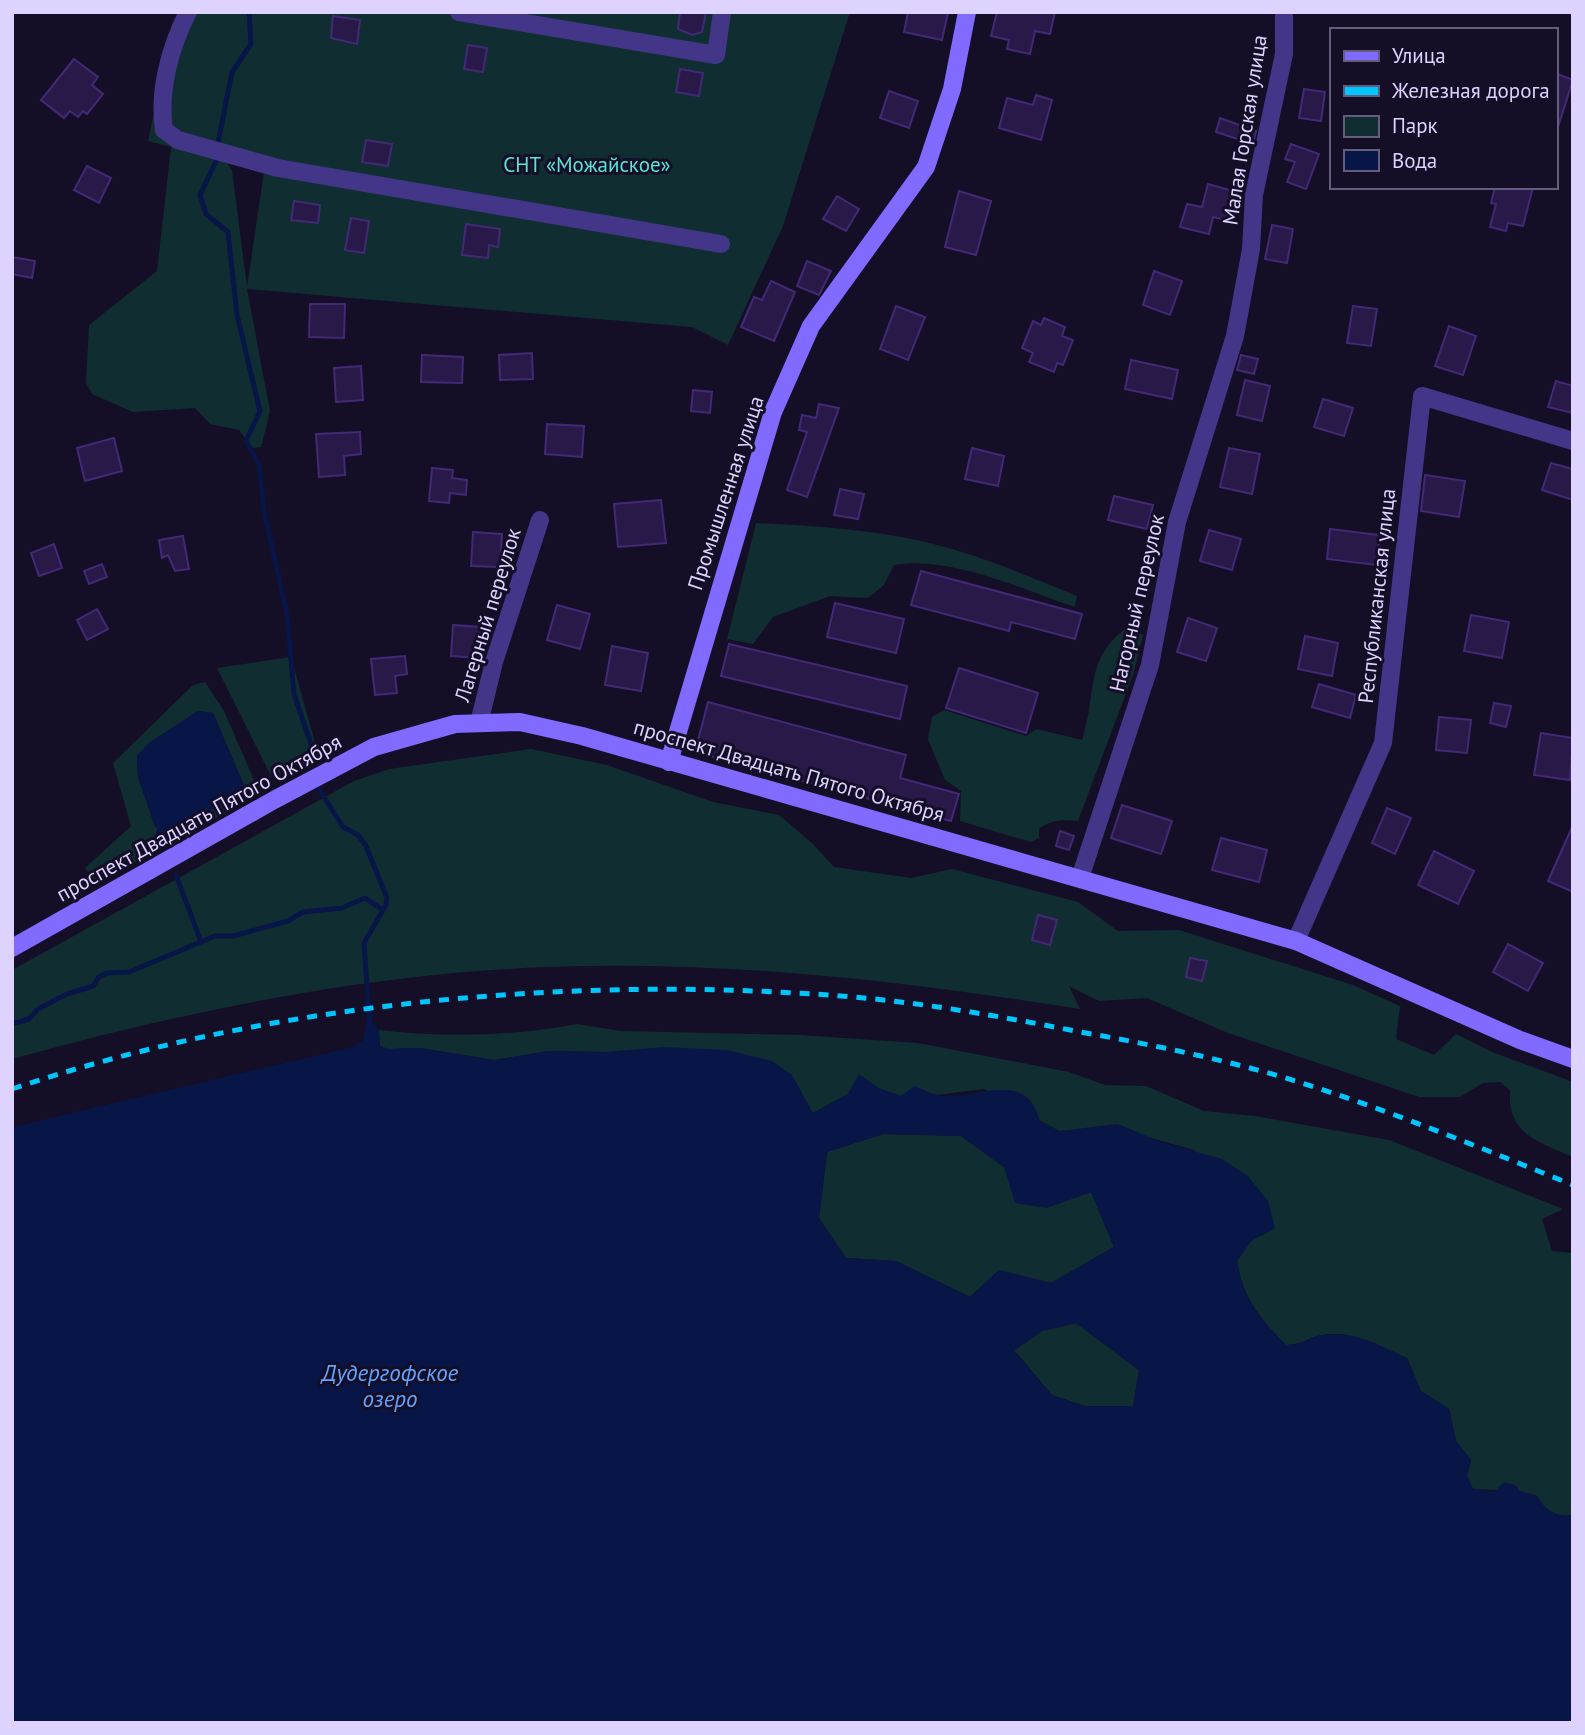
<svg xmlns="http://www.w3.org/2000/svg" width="1585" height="1735" font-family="'PT Sans',sans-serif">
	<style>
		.green { fill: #102e31; fill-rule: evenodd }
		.water { fill: #071646; fill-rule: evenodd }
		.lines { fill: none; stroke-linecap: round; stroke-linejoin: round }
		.stream { stroke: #071646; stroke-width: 5 }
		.building { fill: #281949; stroke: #422976; stroke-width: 2 }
		.street { stroke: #433688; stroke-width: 18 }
		.secondary { stroke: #806aff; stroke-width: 18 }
		.rail { stroke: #00c6fe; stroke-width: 5; stroke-dasharray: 10 9; stroke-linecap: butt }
		.labels { text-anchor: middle; stroke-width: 6; stroke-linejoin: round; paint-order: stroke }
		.street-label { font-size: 21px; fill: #ded3ff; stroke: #150e27 }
		.park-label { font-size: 21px; fill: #58e6d4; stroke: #150e27 }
		.water-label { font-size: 23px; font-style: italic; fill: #61a3ff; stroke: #150e27 }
	</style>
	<rect width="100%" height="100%" fill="#150e27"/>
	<g class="green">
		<path d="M183 12H850L783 226 728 345 692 327 247 289 270 411 261 447 253 448 239 430 210 424 195 408 133 412 92 394 86 383 89 325 157 271 171 147 148 141 171 32ZM227 163 264 172 247 287 232 170Z"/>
		<path d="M756 523C811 526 867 529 921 541 975 553 1026 575 1077 596L1075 607C1022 589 949 555 894 565L884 585 868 598 830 596 773 617 753 644 727 639Z"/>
		<path d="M1128 627 1143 635 1134 672 1078 821C1064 819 1049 820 1039 829V838L1031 842 960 821 961 791 945 780 928 739 932 717 944 710 1026 736 1037 729 1082 740C1098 693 1083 659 1128 627Z"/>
		<path d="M291 657 318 753 272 778 217 668Z"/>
		<path d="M205 682 224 711 258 789 254 797 97 883 85 868 131 826 113 763 193 685ZM198 711 213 713 246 790 182 826 166 831 155 826 138 777 137 756 149 743Z"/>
		<path d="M531 749 607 765 713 802 779 815 812 843 834 867 911 878 952 869 1078 902 1118 931 1179 930 1353 985 1400 1006 1396 1039 1434 1055 1456 1034 1492 1052 1573 1082V1157C1538 1142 1507 1134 1510 1090L1500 1082 1483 1083 1460 1097H1419L1228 1033 1147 998 1099 1001 1069 986 1080 1009C902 981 726 960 546 967 365 974 186 1011 12 1059V970L354 781 389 769Z"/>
		<path d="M577 1024 621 1031 799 1035 918 1043 1069 1072 1105 1085 1146 1086 1204 1111 1255 1116 1389 1140 1563 1209 1542 1219 1552 1251 1573 1253V1515C1557 1518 1544 1510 1537 1496L1520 1491 1473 1489 1467 1476 1471 1460 1456 1441 1449 1409 1421 1391 1407 1358C1379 1346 1353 1330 1322 1335 1308 1337 1306 1344 1286 1345 1261 1320 1242 1297 1237 1261L1251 1241 1275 1228 1194 1150 1148 1137 1086 1129 1059 1131 984 1089 936 1095 915 1087 901 1096 878 1088 859 1075 848 1094 813 1113 604 1052 549 1051 494 1060 420 1048 388 1049 380 1046 379 1030C443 1038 514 1036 577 1024Z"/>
		<path d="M883 1134 961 1136 1004 1167 1046 1208 1091 1192 1114 1247 1051 1283 999 1270 970 1297 896 1261 846 1258 819 1218 827 1152Z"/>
		<path d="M1076 1323 1139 1370 1133 1406H1085L1052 1395 1014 1350 1042 1331Z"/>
	</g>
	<g class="water">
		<path d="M198 711 213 713 246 790 182 826 166 832 155 827 138 777 137 756 149 743Z"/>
		<path d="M366 1024H374L379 1030 380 1046 388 1049 420 1048 494 1060 549 1051 604 1052 665 1047 727 1050 772 1061 792 1075 813 1113 848 1094 859 1074 878 1088 901 1096 915 1086C922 1089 929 1093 936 1095 973 1103 1025 1065 1040 1121L1059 1131 1118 1124 1161 1142 1222 1159 1248 1176 1268 1201 1275 1228 1251 1241 1237 1261C1242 1297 1261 1321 1286 1345 1306 1344 1308 1337 1322 1335 1354 1330 1379 1346 1407 1358L1421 1391 1449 1409 1456 1441 1471 1460 1467 1476 1473 1489 1494 1492 1504 1482 1515 1485 1520 1491 1537 1496C1544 1510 1557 1518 1573 1515V1723H12V1127L353 1047 363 1040ZM883 1134 961 1136 1004 1167 1015 1203 1046 1208 1091 1192 1114 1247 1051 1283 999 1270 970 1297 896 1261 846 1258 819 1218 827 1152ZM1076 1323 1139 1370 1133 1406H1085L1052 1395 1014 1351 1042 1331Z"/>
	</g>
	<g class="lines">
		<g class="stream">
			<path d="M218 143 232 72 251 44 249 12"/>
			<path d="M217 159 200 195 206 214 228 232 237 315 260 411 246 441 259 465 264 511 287 614 294 694 312 747 313 755 305 766"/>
			<path d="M319 789 343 827 358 835 366 846 387 898 386 905 364 943 370 1029"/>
			<path d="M161 824 157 840 161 848"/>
			<path d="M176 875 201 942"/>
			<path d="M12 1024 29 1019 38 1009 67 994 93 986 99 977 107 973 129 972 215 936H233L288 921 303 912 342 908 365 898 383 910"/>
		</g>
	</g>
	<g class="building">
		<path d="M680 12H706L702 32 692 35 678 29Z"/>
		<path d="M908 12H948L942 40 904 32Z"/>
		<path d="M997 12H1055L1050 34 1035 31 1030 54 1007 49 1009 40 991 36Z"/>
		<path d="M333 16 360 20 357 44 331 38Z"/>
		<path d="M468 45 487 48 483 72 464 69Z"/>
		<path d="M74 59 98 77 92 85 103 94 87 114 83 111 78 117 70 111 64 118 41 100Z"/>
		<path d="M680 69 703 73 699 96 676 92Z"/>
		<path d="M1555 73 1573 80 1558 127 1555 126Z"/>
		<path d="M1304 89 1325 92 1321 121 1299 118Z"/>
		<path d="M889 91 918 101 909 128 880 118Z"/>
		<path d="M1036 95 1052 100 1041 140 999 128 1007 98 1033 105Z"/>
		<path d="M1220 118 1256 131 1253 144 1216 132Z"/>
		<path d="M366 140 392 144 388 166 362 162Z"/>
		<path d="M1291 144 1319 154 1306 189 1287 182 1295 162 1285 159Z"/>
		<path d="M87 166 111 178 99 203 74 190Z"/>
		<path d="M1208 184 1233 191 1225 220 1213 217 1209 234 1180 227 1187 204 1202 207Z"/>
		<path d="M1495 187H1533L1523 226 1508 223 1506 231 1490 227 1496 204 1491 203Z"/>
		<path d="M959 191 991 201 976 255 945 247Z"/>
		<path d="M837 196 859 209 846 231 823 219Z"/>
		<path d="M294 201 320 205 318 223 291 220Z"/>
		<path d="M351 218 369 221 364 253 345 250Z"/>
		<path d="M466 224 500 229 498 247 489 245 488 258 462 255Z"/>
		<path d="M1272 225 1293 229 1287 263 1265 259Z"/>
		<path d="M12 257 35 261 32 278 12 274Z"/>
		<path d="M807 261 831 271 819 295 797 286Z"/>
		<path d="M1154 271 1182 281 1170 315 1143 305Z"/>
		<path d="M771 281 795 292 774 341 741 327 754 297 762 300Z"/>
		<path d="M310 304H345L344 338 309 337Z"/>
		<path d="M896 306 925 317 908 360 880 349Z"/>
		<path d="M1353 306 1377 309 1371 346 1347 343Z"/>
		<path d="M1044 318 1065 327 1062 336 1073 340 1063 365 1057 363 1054 372 1029 362 1033 353 1022 348 1033 321 1041 325Z"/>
		<path d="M1449 326 1476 336 1463 375 1435 366Z"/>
		<path d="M532 353 533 379 500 380 499 355Z"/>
		<path d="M422 355 463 357 462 383 421 382Z"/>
		<path d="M1241 355 1258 359 1254 374 1237 370Z"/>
		<path d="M1131 360 1178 370 1172 399 1125 389Z"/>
		<path d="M361 366 363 400 336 402 334 368Z"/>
		<path d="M1245 380 1270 386 1262 421 1237 415Z"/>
		<path d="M1556 381 1573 386V413L1548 407Z"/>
		<path d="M693 390 712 392 710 413 691 411Z"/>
		<path d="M1323 399 1353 408 1344 436 1314 427Z"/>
		<path d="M819 404 839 408 807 497 787 490 807 432 799 430 802 415 816 418Z"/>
		<path d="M547 424 584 426 582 457 545 454Z"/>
		<path d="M360 432 361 454 344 456 345 475 319 477 316 434Z"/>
		<path d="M114 438 122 471 85 481 77 448Z"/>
		<path d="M972 448 1004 456 998 486 965 479Z"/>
		<path d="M1229 448 1260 454 1252 494 1220 487Z"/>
		<path d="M1551 463 1573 469V500L1542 490Z"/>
		<path d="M432 468 453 470 452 478 467 480 466 495 450 493 449 503 429 501Z"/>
		<path d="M1425 475 1465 481 1459 517 1421 511Z"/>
		<path d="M840 489 864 494 858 519 834 515Z"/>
		<path d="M1114 496 1153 505 1147 529 1108 520Z"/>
		<path d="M661 500 666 543 618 547 614 504Z"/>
		<path d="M1330 529 1380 535 1376 565 1327 559Z"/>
		<path d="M1209 530 1241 539 1232 570 1200 561Z"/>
		<path d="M473 532 502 534 500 567 471 566Z"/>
		<path d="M183 536 189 569 175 571 168 555 162 558 159 540Z"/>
		<path d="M54 544 62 568 39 576 31 553Z"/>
		<path d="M102 564 107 577 89 584 84 571Z"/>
		<path d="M921 571 1082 614 1075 639 1011 622 1009 631 911 605Z"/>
		<path d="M835 603 904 619 896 653 827 637Z"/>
		<path d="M557 605 590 614 580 649 547 640Z"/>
		<path d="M97 609 108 629 87 640 77 620Z"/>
		<path d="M1471 615 1509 622 1502 658 1464 651Z"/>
		<path d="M1188 618 1217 628 1206 661 1177 652Z"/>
		<path d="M453 625 481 627 479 658 451 656Z"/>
		<path d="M1305 636 1338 643 1332 676 1298 669Z"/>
		<path d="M729 644 907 686 900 719 721 676Z"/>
		<path d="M612 646 648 653 641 691 605 685Z"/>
		<path d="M405 656 407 674 395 676 397 693 375 695 371 659Z"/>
		<path d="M959 668 1038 693 1026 733 946 708Z"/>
		<path d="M1319 684 1356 695 1350 718 1312 707Z"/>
		<path d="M708 702 906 755 900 778 959 794 951 821 695 752Z"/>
		<path d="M1494 703 1511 706 1506 727 1490 723Z"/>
		<path d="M1439 717 1471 720 1467 753 1436 750Z"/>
		<path d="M1541 733 1573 738 1570 780 1534 775Z"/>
		<path d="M1122 805 1172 821 1161 854 1111 838Z"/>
		<path d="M1387 808 1411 818 1395 854 1372 843Z"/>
		<path d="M1573 825V892L1548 881Z"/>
		<path d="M1060 831 1074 836 1069 850 1056 846Z"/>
		<path d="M1221 838 1267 850 1259 882 1212 870Z"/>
		<path d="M1434 851 1474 871 1458 904 1418 885Z"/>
		<path d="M1038 915 1057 920 1050 945 1032 940Z"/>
		<path d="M1508 944 1543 963 1528 991 1493 972Z"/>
		<path d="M1190 958 1207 961 1202 981 1186 977Z"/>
	</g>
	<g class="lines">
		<g class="street">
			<path d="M188 12C170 47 158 92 164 130L178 140 278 168 721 244"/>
			<path d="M459 12 716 55 722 12"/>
			<path d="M479 723 494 662 540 520"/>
			<path d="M1080 878 1150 665 1177 522 1235 336 1251 249 1254 195 1284 54V12"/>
			<path d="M1296 941 1383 743 1422 396 1573 441"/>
		</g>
		<g class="secondary">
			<path d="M669 762 773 412 811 326 926 167 952 89 967 12"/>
			<path d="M12 948 274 800 374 747 455 724 520 722 582 736 1296 941 1520 1040 1573 1059"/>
		</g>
		<path class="rail" d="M12 1089C262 1005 551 977 813 994 901 999 989 1014 1075 1031 1143 1043 1213 1057 1279 1076 1379 1106 1476 1146 1573 1185"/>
	</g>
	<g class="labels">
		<g class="street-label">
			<text transform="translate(1245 130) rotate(-81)" y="7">Малая Горская улица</text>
			<text transform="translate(726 493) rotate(-72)" y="7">Промышленная улица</text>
			<text transform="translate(1377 596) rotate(-84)" y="7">Республиканская улица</text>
			<text transform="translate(1137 603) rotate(-77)" y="7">Нагорный переулок</text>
			<text transform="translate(488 615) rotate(-73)" y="7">Лагерный переулок</text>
			<text transform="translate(789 771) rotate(16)" y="7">проспект Двадцать Пятого Октября</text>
			<text transform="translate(199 818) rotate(-29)" y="7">проспект Двадцать Пятого Октября</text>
		</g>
		<g class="park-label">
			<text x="587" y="172">СНТ «Можайское»</text>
		</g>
		<g class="water-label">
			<text x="390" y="1381">Дудергофское<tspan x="390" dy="26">озеро</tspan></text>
		</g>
	</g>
	<rect width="1585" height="1735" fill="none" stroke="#ded3ff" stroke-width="28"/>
	<rect x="1330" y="28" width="228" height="161" fill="#150e27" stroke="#655d7d" stroke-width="2"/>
	<rect x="1344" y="51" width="35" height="10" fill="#806aff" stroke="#655d7d" stroke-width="2"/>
	<text x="1392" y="63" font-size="21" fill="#ded3ff">Улица</text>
	<rect x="1344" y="86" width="35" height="10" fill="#00c6fe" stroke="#655d7d" stroke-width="2"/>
	<text x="1392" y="98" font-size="21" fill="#ded3ff">Железная дорога</text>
	<rect x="1344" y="116" width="35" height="21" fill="#102e31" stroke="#655d7d" stroke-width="2"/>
	<text x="1392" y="133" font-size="21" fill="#ded3ff">Парк</text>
	<rect x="1344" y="150" width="35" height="21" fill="#071646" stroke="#655d7d" stroke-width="2"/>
	<text x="1392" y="168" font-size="21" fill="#ded3ff">Вода</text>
</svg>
